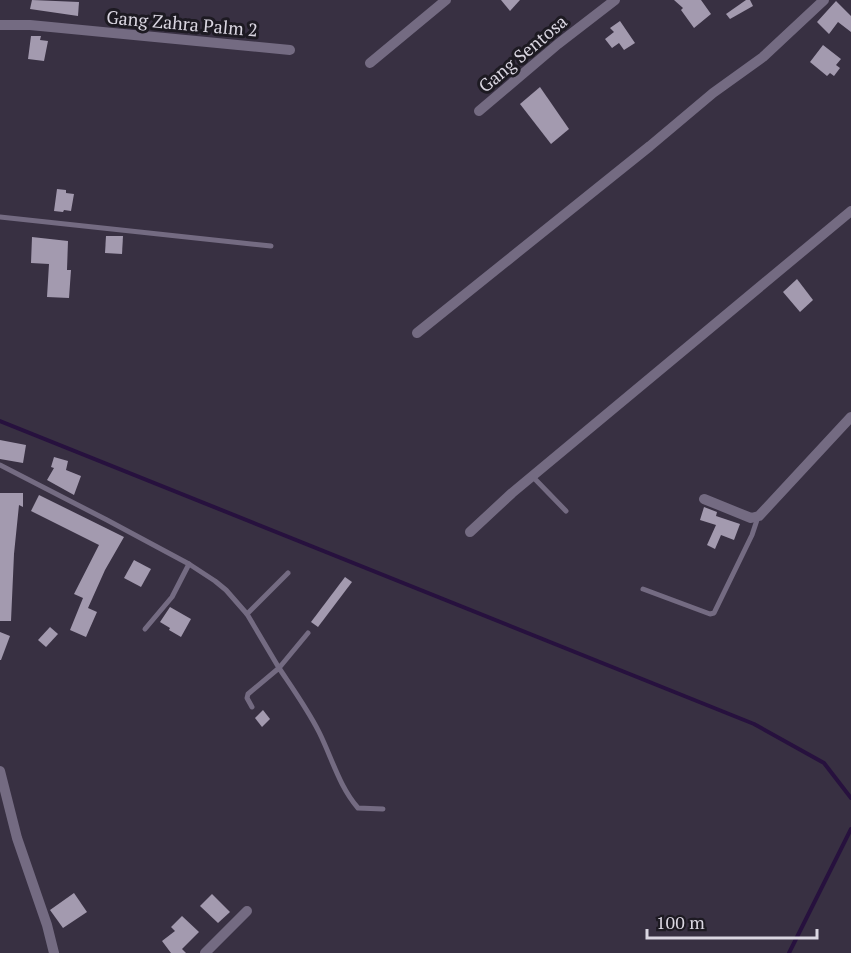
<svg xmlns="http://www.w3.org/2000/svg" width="851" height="953" font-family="'PT Serif',serif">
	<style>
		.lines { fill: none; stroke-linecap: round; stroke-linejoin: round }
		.stream { stroke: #27113e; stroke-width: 4 }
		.building { fill: #a39aaf }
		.lane { stroke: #746b82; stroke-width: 5 }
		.street { stroke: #746b82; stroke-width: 10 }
		.labels { text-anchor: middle; stroke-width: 6; stroke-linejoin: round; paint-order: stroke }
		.street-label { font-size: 18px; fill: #dad6e1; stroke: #1d1a22 }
	</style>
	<rect width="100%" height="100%" fill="#383042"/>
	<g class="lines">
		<g class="stream">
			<path d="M0 421 754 724 824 763 851 798"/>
			<path d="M789 953 851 829"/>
		</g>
	</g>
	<g class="building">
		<path d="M32 0 79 2 78 16 30 9Z"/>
		<path d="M501 0H520L510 11Z"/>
		<path d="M674 0H701L711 14 694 28 681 10 683 8Z"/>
		<path d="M746 0H750L753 6 730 19 726 14Z"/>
		<path d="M836 1 851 16V32L838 22 829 34 817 22Z"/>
		<path d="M620 21 635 43 624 50 619 43 612 48 605 39 614 32 610 28Z"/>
		<path d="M31 36H41L40 40 48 41 44 61 28 59Z"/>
		<path d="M823 45 841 59 836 65 840 68 834 76 830 73 827 76 810 62Z"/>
		<path d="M540 87 569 129 551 144 520 104Z"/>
		<path d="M57 189 66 190V193L74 194 71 211 64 210 63 212 54 211Z"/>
		<path d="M106 236H123L122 254 105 253Z"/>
		<path d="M32 237 68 241 67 270H71L69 298 47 297 49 264 31 263Z"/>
		<path d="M797 279 813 300 800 312 783 292Z"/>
		<path d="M0 440 26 445 23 463 0 459Z"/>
		<path d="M54 457 68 461 66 470 81 476 74 495 47 480 54 468 51 467Z"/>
		<path d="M0 493H23V507L19 505 14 554 11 621H0Z"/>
		<path d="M39 495 124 537 105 570 88 608 97 612 86 637 70 630 83 598 74 594 99 545 31 511Z"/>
		<path d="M704 507 717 512 716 516 740 524 734 540 721 535 715 549 707 545 716 525 700 520Z"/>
		<path d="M134 560 151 569 141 587 124 578Z"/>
		<path d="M345 577 352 582 318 627 311 622Z"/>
		<path d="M170 607 191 619 181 637 169 630 170 628 160 622Z"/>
		<path d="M50 627 58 634 46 647 38 640Z"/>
		<path d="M0 632 10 636 1 660H0Z"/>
		<path d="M263 710 270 719 262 727 255 718Z"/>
		<path d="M74 893 87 912 63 928 50 910Z"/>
		<path d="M212 894 230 912 218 923 200 906Z"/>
		<path d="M182 916 199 932 182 949 186 953H171L162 941 175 931 171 927Z"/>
	</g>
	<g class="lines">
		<g class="lane">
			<path d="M0 217 271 246"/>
			<path d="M0 465 107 520 189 564 215 581 226 590 247 614 279 668 308 633"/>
			<path d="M532 476 566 511"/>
			<path d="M643 589 710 614 714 613 752 535 758 517"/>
			<path d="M247 614 288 573"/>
			<path d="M145 629 172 597 189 564"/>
			<path d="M252 707 247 698 248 694 279 668C293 689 308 710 319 732 332 758 339 786 358 808L383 809"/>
		</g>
		<g class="street">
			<path d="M0 25H30L290 50"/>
			<path d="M370 63 446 0"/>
			<path d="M479 111 558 44 615 0"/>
			<path d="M417 333 650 146 713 93 763 57 824 0"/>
			<path d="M704 499 751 518 759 516 851 417"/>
			<path d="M470 532 512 493 851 211"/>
			<path d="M0 771 17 838 47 925 54 953"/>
			<path d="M205 953 247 911"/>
		</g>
	</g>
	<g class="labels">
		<g class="street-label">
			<text transform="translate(182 24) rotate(5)" y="6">Gang Zahra Palm 2</text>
			<text transform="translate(523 54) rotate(-40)" y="6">Gang Sentosa</text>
		</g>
	</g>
	<path d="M647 929v9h170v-9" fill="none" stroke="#dad6e1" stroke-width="3"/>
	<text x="656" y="929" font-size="18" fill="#dad6e1" stroke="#1d1a22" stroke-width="4.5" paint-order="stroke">100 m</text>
</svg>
